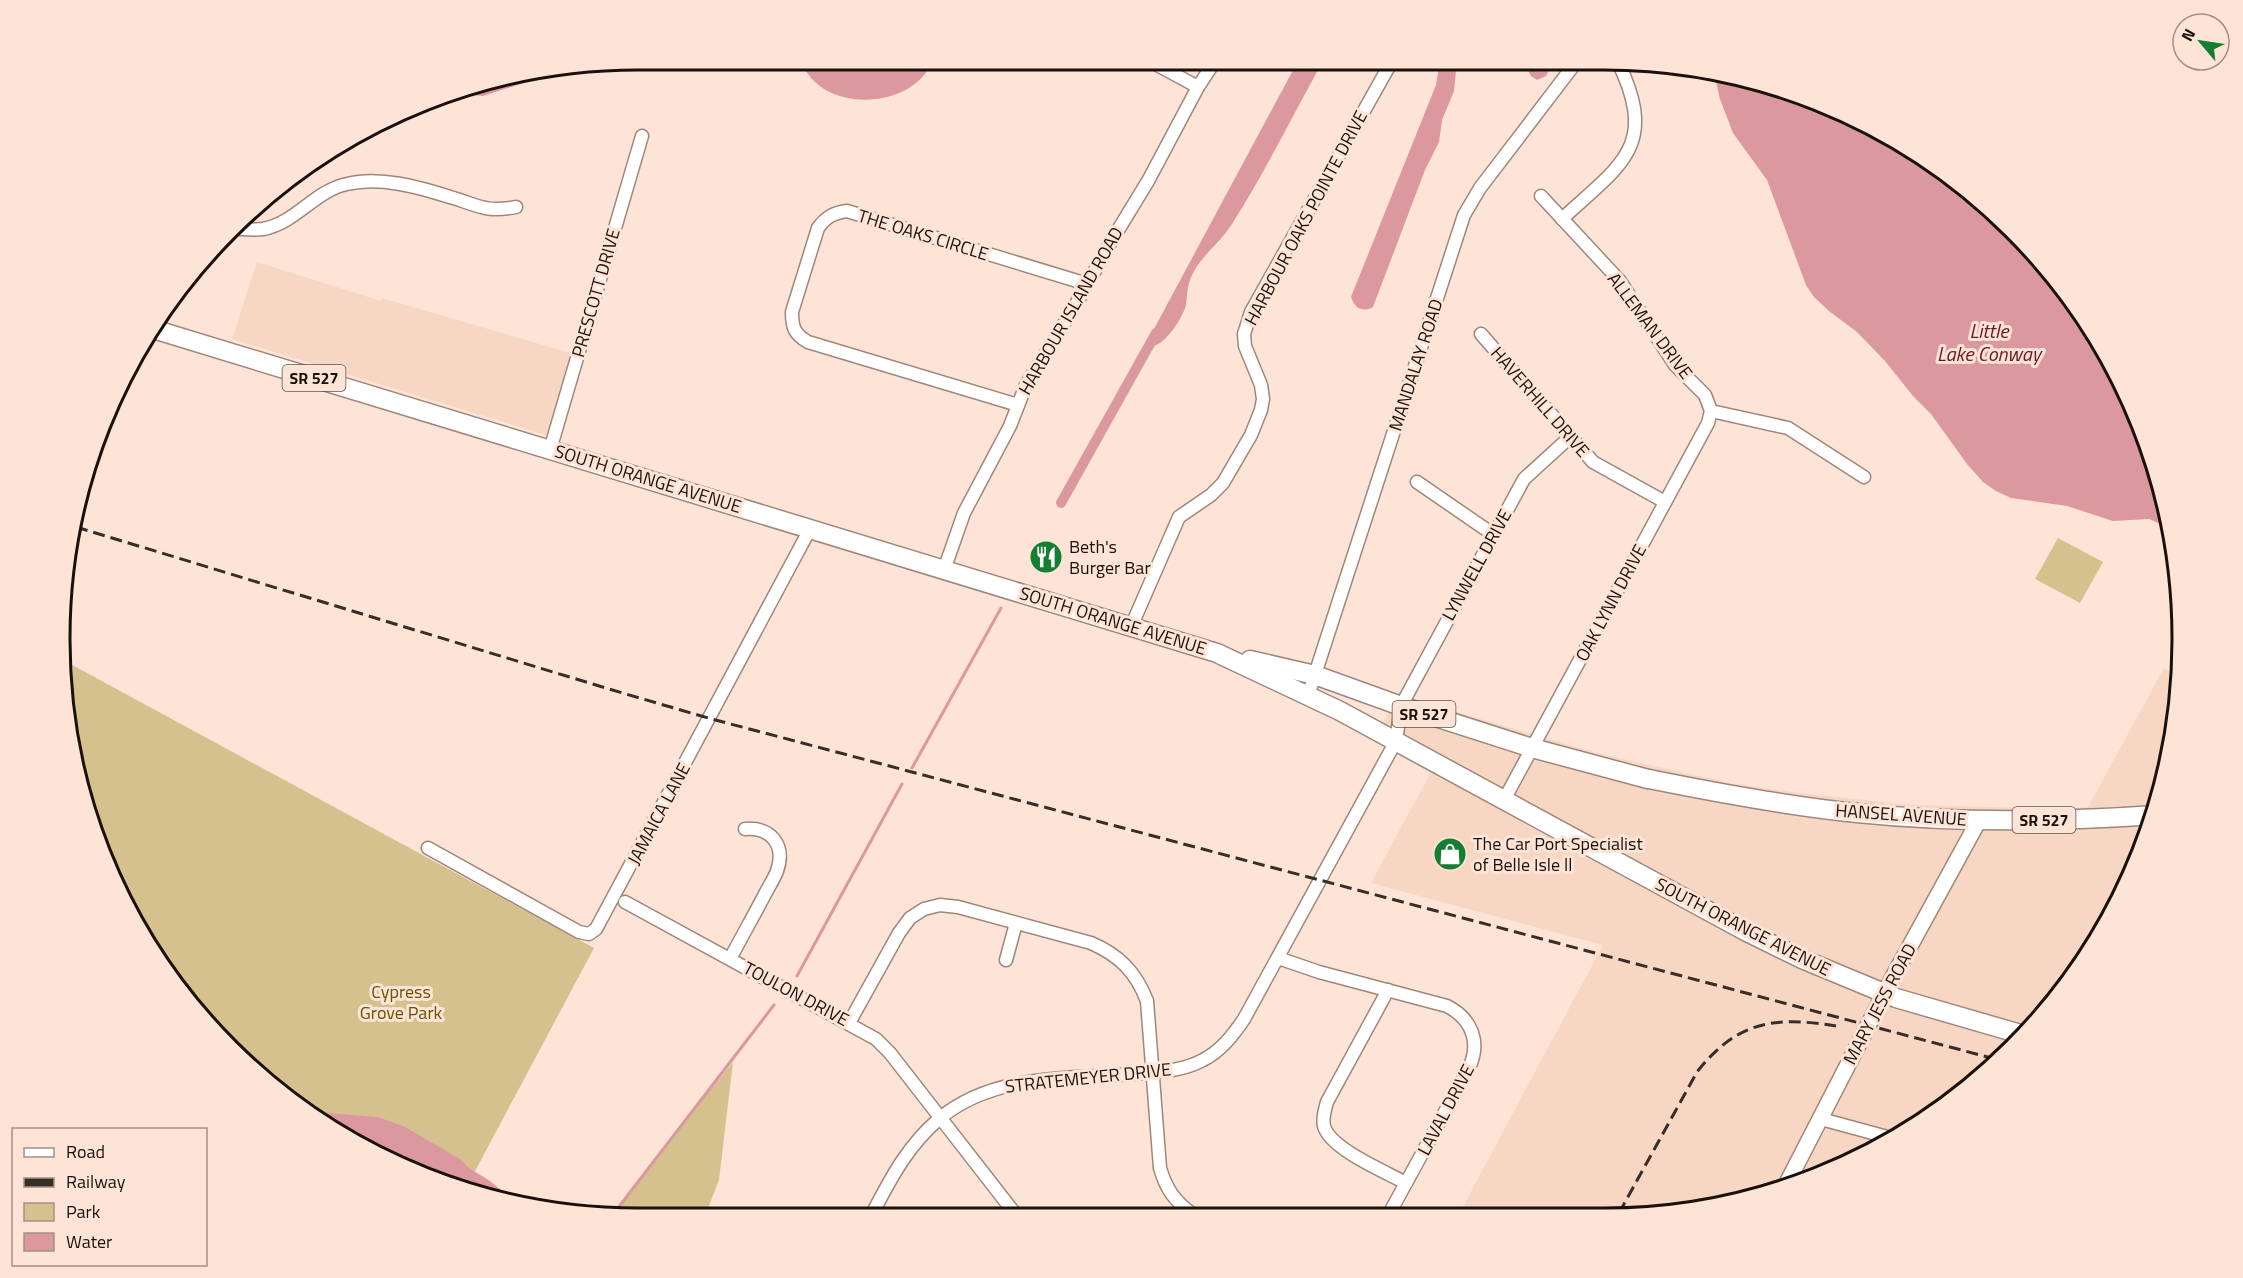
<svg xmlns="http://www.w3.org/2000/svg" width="2243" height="1278" font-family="'Titillium Web',sans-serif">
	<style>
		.built { fill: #f7d7c4 }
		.green { fill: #d5c18e }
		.water { fill: #dc989f }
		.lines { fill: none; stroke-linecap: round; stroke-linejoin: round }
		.stream { stroke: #dc989f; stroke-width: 3 }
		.canal { stroke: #dc989f; stroke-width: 10 }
		.minor-casing { stroke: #9e877a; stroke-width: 15 }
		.tertiary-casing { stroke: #9e877a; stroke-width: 18 }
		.primary-casing { stroke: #9e877a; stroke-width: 21 }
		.minor { stroke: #fff; stroke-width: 12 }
		.tertiary { stroke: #fff; stroke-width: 15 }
		.primary { stroke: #fff; stroke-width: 18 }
		.rail { stroke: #382d27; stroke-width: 3; stroke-dasharray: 12 6; stroke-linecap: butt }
		.labels { text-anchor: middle; stroke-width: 6; stroke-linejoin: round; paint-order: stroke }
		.shield { fill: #fee4d6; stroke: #5e5049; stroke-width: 1.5 }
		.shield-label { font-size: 16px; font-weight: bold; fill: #1a110c }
		.street-label { font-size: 18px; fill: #1a110c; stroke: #fee4d6 }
		.poi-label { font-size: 18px; fill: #1a110c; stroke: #fee4d6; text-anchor: start }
		.park-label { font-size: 18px; fill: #695204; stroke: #fee4d6 }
		.water-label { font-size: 20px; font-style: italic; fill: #671729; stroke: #fee4d6 }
		.rim { fill: none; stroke: #1a110c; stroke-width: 3 }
	</style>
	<rect width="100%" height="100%" fill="#fee4d6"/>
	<g class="built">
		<path d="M257 262 381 301 382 298 574 354 549 436 232 339Z"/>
		<path d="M2164 668 2179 677 2178 715 2152 825 2105 929 2014 1048 1925 1121 1790 1187 1679 1213 1459 1214 1603 945 1371 883 1431 772 1373 741 1398 695 1601 754 1730 783 1791 792 1911 805 2061 809 2088 807Z"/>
	</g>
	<g class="green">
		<path d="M2058 538 2103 562 2080 603 2035 579Z"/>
		<path d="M63 660 594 948 465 1190 453 1187 349 1140 203 1020 104 860 61 677Z"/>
		<path d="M733 1062 719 1180 705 1216 612 1217 689 1116Z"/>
	</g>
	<g class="water">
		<path d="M801 60H933C913 112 818 114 801 60Z"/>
		<path d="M1298 61H1323C1293 115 1265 172 1232 224 1219 245 1196 259 1189 283 1187 290 1187 298 1186 305 1183 317 1166 344 1153 346L1149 344 1155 327Z"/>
		<path d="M1440 61H1457L1454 91 1442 120 1439 142 1425 170 1373 307C1362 313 1355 308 1351 297L1436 85Z"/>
		<path d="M1523 61H1553V63L1546 76 1537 80 1531 76Z"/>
		<path d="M1714 73 1754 80 1894 138 1986 204 2064 287 2123 383 2163 489 2170 528 2149 519 2113 521 2067 506 2011 498 1996 491 1983 482 1967 464 1931 414 1913 396 1885 361 1857 332 1829 311 1814 297 1806 285 1767 180 1733 133 1720 99Z"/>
		<path d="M548 75 483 96 448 93 453 91Z"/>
		<path d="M315 1112 378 1117 405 1127 460 1159 469 1168 490 1181 512 1199 453 1187 349 1140Z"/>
	</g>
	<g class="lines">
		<g class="stream">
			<path d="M912 768 1001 608"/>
			<path d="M797 976 902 784"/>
			<path d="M611 1217 774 1005"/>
		</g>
		<path class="canal" d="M1061 503 1156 333"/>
		<g class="minor-casing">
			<g id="minor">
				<path d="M1150 61 1198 87"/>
				<path d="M1562 219C1621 164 1659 147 1618 62"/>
				<path d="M240 229C248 229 256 230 263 229 296 223 314 191 347 184 380 176 418 187 450 197 478 205 485 213 516 207"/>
				<path d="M1481 334 1593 462 1665 502"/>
				<path d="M1018 405 808 342C794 334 792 327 792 312L818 228C826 217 833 213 847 211L1087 284"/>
				<path d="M1711 411 1788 428 1864 477"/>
				<path d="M550 450 642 136"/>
				<path d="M1417 482 1494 535"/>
				<path d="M944 570 964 513 1010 426 1026 385 1075 306 1112 240 1148 181 1198 87 1215 61"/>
				<path d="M1131 627 1179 517 1211 495 1223 483 1251 435 1261 410 1263 399 1261 385 1245 346 1244 334 1251 312 1388 68"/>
				<path d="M1308 696 1464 215 1480 188 1577 61"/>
				<path d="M1504 800 1708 423 1711 411 1705 395 1675 365 1620 281 1541 196"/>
				<path d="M428 848 579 932 589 934 596 929 810 529"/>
				<path d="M625 902 876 1039 890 1053 1016 1215"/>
				<path d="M1278 958 1319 972 1447 1006C1472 1019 1481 1042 1469 1068L1389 1214"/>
				<path d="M730 959C741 938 753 917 764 896 768 888 774 879 777 871 786 845 771 827 745 829"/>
				<path d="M1006 960 1016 923"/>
				<path d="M1388 990 1327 1102C1325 1110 1322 1118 1324 1126 1330 1149 1386 1172 1406 1183"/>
				<path d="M849 1023 899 933 910 918 924 909 940 905 958 907 1091 943C1119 955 1136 972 1147 1001L1160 1168C1166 1189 1175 1202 1194 1215"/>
				<path d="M1821 1119 1891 1138"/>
				<path d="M871 1216C890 1180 907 1146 939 1119 992 1074 1066 1079 1131 1074 1155 1072 1181 1072 1203 1060 1221 1051 1233 1035 1244 1019L1396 741 1401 706 1524 479 1570 437"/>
			</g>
		</g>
		<g class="tertiary-casing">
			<path id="tertiary" d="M1784 1189 1892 979 1979 820"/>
		</g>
		<g class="primary-casing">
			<g id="primary">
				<path d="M153 329 1217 653 1340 711 1747 932 1802 959 1896 998 2024 1035"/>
				<path d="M1250 660 1315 675 1401 706 1532 748 1648 779"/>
				<path d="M1649 779C1718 793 1787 806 1857 813 1956 823 2056 822 2155 815"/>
			</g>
		</g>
		<use href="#minor" class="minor"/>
		<use href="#tertiary" class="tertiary"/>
		<use href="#primary" class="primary"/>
		<g class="rail">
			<path d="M76 527 609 689 708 718 1999 1060"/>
			<path d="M1619 1213 1697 1072C1737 1021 1774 1016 1836 1026"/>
		</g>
	</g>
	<defs>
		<g id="restaurant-disc" transform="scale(1.725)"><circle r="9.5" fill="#147e33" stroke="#fee4d6"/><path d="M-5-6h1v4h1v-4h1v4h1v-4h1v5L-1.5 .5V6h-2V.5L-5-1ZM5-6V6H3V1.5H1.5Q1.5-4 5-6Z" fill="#fff"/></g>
		<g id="shop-disc" transform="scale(1.725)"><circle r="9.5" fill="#147e33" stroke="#fee4d6"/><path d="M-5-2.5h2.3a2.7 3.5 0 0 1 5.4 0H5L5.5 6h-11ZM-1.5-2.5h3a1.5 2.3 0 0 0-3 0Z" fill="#fff"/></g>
	</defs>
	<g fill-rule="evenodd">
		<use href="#restaurant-disc" x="1046" y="557"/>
		<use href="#shop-disc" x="1450" y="854"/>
	</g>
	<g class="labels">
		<g class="shield">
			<rect x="282.5" y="365" width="63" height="26" rx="4.5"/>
			<rect x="1392.5" y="701" width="63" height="26" rx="4.5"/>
			<rect x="2012.5" y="807" width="63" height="26" rx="4.5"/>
		</g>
		<g class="shield-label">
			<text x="314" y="384">SR 527</text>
			<text x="1424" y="720">SR 527</text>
			<text x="2044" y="826">SR 527</text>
		</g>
		<g class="street-label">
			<text transform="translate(1306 218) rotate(-62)" y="6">HARBOUR OAKS POINTE DRIVE</text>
			<text transform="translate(923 235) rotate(17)" y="6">THE OAKS CIRCLE</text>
			<text transform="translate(596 293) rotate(-74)" y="6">PRESCOTT DRIVE</text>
			<text transform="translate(1071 311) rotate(-60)" y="6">HARBOUR ISLAND ROAD</text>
			<text transform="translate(1650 326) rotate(53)" y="6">ALLEMAN DRIVE</text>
			<text transform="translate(1416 365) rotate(-72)" y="6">MANDALAY ROAD</text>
			<text transform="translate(1540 402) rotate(49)" y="6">HAVERHILL DRIVE</text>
			<text transform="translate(648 479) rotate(17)" y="6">SOUTH ORANGE AVENUE</text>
			<text transform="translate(1477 565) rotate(-61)" y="6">LYNWELL DRIVE</text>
			<text transform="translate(1611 603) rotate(-62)" y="6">OAK LYNN DRIVE</text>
			<text transform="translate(1113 621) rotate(17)" y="6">SOUTH ORANGE AVENUE</text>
			<text transform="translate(659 814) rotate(-62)" y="6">JAMAICA LANE</text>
			<text transform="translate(1901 815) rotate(4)" y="6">HANSEL AVENUE</text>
			<text transform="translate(1743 927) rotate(27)" y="6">SOUTH ORANGE AVENUE</text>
			<text transform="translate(796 994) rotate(28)" y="6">TOULON DRIVE</text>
			<text transform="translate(1880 1004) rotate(-62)" y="6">MARY JESS ROAD</text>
			<text transform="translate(1088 1078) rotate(-6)" y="6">STRATEMEYER DRIVE</text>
			<text transform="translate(1446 1110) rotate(-62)" y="6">LAVAL DRIVE</text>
		</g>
		<g class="poi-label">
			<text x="1069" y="553">Beth's<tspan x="1069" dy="21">Burger Bar</tspan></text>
			<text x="1473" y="850">The Car Port Specialist<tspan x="1473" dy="21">of Belle Isle ll</tspan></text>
		</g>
		<g class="park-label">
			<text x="401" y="998">Cypress<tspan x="401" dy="21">Grove Park</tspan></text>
		</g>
		<g class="water-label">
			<text x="1989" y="338">Little<tspan x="1989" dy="23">Lake Conway</tspan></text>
		</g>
	</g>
	<path d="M0 0H2243V1278H0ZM638 70H1604A568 568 0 0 1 2172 638V640A568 568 0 0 1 1604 1208H638A568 568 0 0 1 70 640V638A568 568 0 0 1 638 70Z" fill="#fee4d6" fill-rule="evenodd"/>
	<path class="rim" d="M638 70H1604A568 568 0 0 1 2172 638V640A568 568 0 0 1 1604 1208H638A568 568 0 0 1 70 640V638A568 568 0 0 1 638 70Z"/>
	<rect x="12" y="1128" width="195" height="138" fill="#fee4d6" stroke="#a39085" stroke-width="1.5"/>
	<rect x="24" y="1148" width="30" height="9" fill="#ffffff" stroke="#a39085" stroke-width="1.5"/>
	<text x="66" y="1158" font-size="18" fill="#1a110c">Road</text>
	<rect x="24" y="1178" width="30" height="9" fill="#382d27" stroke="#a39085" stroke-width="1.5"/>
	<text x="66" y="1188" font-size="18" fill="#1a110c">Railway</text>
	<rect x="24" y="1203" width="30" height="18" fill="#d5c18e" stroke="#a39085" stroke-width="1.5"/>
	<text x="66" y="1218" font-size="18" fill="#1a110c">Park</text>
	<rect x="24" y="1233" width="30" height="18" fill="#dc989f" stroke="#a39085" stroke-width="1.5"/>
	<text x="66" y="1248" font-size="18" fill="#1a110c">Water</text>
	<g transform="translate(2201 42) rotate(299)"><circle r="28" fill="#fee4d6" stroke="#a39085" stroke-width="1.5"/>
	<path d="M0-4.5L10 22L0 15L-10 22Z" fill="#147e33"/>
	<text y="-9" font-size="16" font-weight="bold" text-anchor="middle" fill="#1a110c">N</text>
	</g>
</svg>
